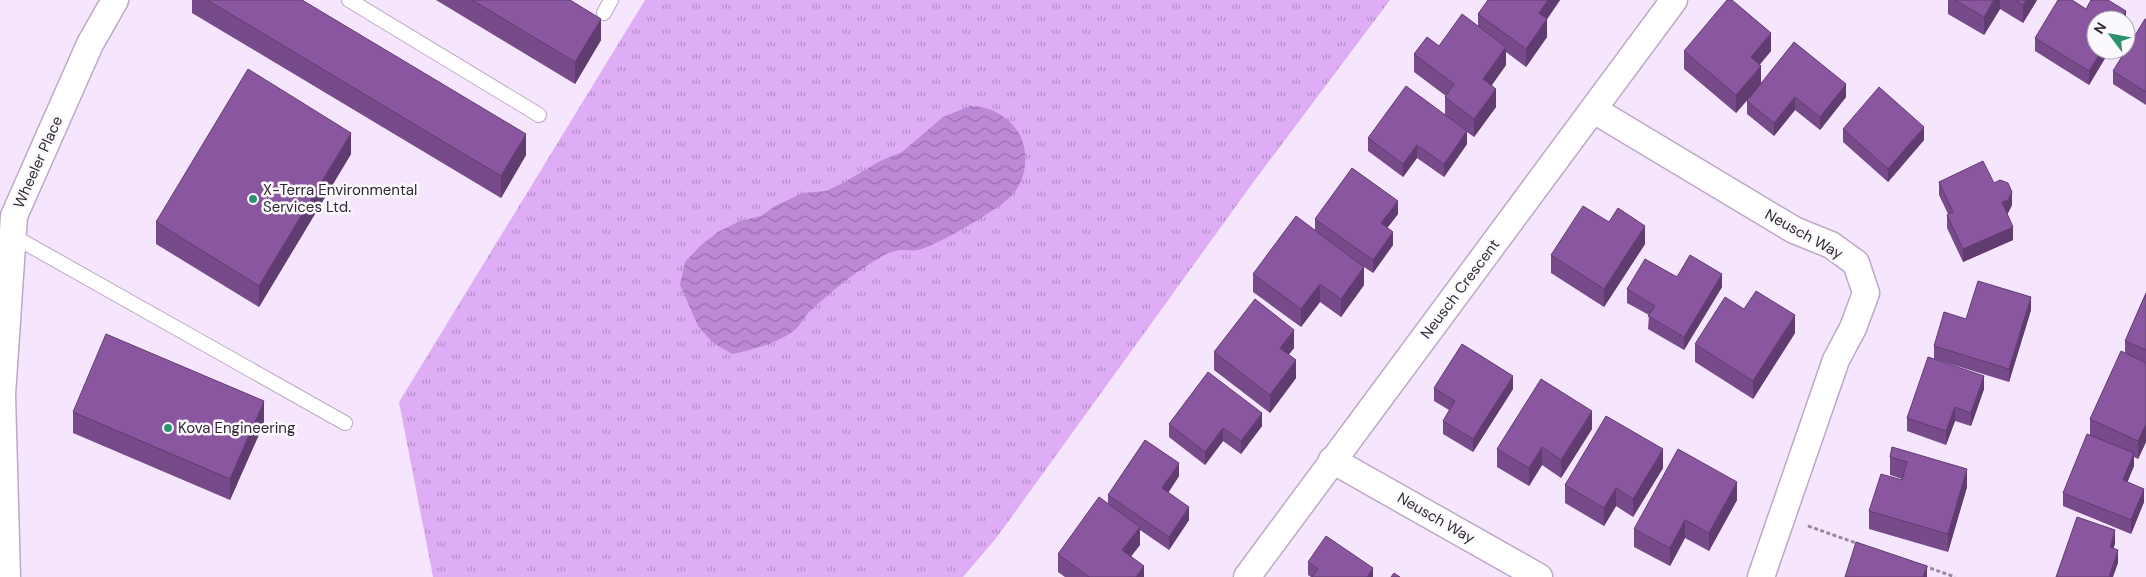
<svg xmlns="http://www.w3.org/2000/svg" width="2146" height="577" font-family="'DM Sans',sans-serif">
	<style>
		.grass { fill: url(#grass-tufts) }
		.water { fill: url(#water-waves) }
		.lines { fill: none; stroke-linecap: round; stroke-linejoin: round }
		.service-casing { stroke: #bca9c4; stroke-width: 16 }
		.minor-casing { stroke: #bca9c4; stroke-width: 29 }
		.path { stroke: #968a9b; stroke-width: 3; stroke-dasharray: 4 2.5; stroke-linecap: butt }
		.service { stroke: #fff; stroke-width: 14 }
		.minor { stroke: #fff; stroke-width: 26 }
		.wall { fill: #774a8a }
		.shaded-wall { fill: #613c70 }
		.building { fill: #8a56a0; stroke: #613c70 }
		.poi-dot { fill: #2c916d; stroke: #fcf9fe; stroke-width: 2 }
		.labels { text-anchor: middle; stroke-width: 5; stroke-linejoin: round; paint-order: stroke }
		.street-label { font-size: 15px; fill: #2f2833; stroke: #fcf9fe }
		.poi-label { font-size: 15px; fill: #2f2833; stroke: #fcf9fe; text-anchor: start }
	</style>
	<defs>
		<pattern id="grass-tufts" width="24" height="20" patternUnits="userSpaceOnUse" patternTransform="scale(1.25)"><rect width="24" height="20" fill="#dfadf5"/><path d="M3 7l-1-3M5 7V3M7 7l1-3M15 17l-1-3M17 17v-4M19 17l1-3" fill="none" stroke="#b58dc7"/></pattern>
		<pattern id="water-waves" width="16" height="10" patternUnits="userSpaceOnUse" patternTransform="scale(1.25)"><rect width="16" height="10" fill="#bd88d5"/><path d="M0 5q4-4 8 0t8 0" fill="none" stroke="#9a6fad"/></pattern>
	</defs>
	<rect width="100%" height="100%" fill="#f6e6fd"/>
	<path class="grass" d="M645 0H1390L1252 184 997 537 963 577H433L399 402Z"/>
	<path class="water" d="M970 106C988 106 1005 114 1016 129 1030 147 1028 178 1012 195 1001 208 935 247 918 250 913 251 907 250 902 250 891 250 880 257 871 263 848 277 829 294 809 312 803 318 799 328 792 332 773 345 754 349 732 354L712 342 698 326 680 285 685 262 701 245 718 232 740 221 761 216 775 206 803 193 826 191 843 183 880 161 902 152 943 117Z"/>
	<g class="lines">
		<g class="service-casing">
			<g id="service">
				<path d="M349 0 539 115"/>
				<path d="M604 13 611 0"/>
				<path d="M13 236 345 423"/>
			</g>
		</g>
		<g class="minor-casing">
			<g id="minor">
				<path d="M1594 110 1794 230 1831 245 1856 263 1866 293 1853 328 1836 360 1761 577"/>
				<path d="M1332 460 1539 577"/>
				<path d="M7 577 2 395 14 216 90 44 115 0"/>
				<path d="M1247 577 1674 0"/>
			</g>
		</g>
		<g class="path">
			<path d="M1808 526 1859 544"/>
			<path d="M1924 566 1955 577"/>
		</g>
		<use href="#service" class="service"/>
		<use href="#minor" class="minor"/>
	</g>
	<g class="wall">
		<path d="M192 0H302L526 155 501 198 192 13Z"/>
		<path d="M436 0H570L601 40 575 84Z"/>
		<path d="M1560 0 1547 19V37L1526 67 1506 52V65L1492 85 1496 107 1474 137 1467 132V144L1444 177 1417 158 1403 177 1368 151V138L1445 115V97L1446 96 1414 72V54L1439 46 1478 26V14Z"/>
		<path d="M1948 0H2037L2023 23 2000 9 1984 35 1948 14Z"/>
		<path d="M2086 9 2126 11V25V20L2096 50H2110L2089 85 2035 51V38Z"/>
		<path d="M2146 19V105L2113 84V71Z"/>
		<path d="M1684 51H1771L1760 64 1761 83 1846 97 1820 130 1795 110 1774 136 1747 114V101L1754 92 1736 113 1684 69Z"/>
		<path d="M1843 129 1924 140 1888 182 1843 142Z"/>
		<path d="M351 154 259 307 156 244V222Z"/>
		<path d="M1939 182 1994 183 2012 205 2008 213 2007 214 2013 240 1963 262 1947 228V215L1948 214 1939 195Z"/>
		<path d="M1398 214 1387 228 1393 245 1373 273 1364 267V285L1341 317 1320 302 1301 327 1253 292V274L1315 231V219Z"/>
		<path d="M1609 222 1645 244 1604 307 1551 273V255Z"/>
		<path d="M1677 277 1722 287 1684 350 1648 329 1649 315 1627 303V289Z"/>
		<path d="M2146 293V442L2138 459 2134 457V466L2127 482 2144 502 2131 534 2063 506V493L2090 435V419L2125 353V341Z"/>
		<path d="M2031 310 2009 382 1934 359V346L1966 319Z"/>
		<path d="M1795 333 1753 399 1695 362V344Z"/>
		<path d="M1294 348 1288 355 1296 378 1270 413 1214 370V352Z"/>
		<path d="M1434 388 1513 389 1473 452 1443 434V421L1449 410 1434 401Z"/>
		<path d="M1984 389 1971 426 1955 421 1946 445 1907 431V418Z"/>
		<path d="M73 412 264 423 230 500 73 433Z"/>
		<path d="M1169 424 1262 426 1241 454 1223 441 1205 465 1169 437Z"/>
		<path d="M1592 429 1561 478 1542 465 1529 486 1497 467V449Z"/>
		<path d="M1892 447 1967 487 1948 552 1869 529V511L1902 479 1890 475V457Z"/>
		<path d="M1663 468 1633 517 1616 506 1604 526 1565 503V485Z"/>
		<path d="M1179 476 1168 493 1189 520 1169 550 1140 530V545L1131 556 1144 577H1065L1058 572V554L1108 504V495Z"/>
		<path d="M1737 500 1709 551 1685 538 1670 566 1634 547V529Z"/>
		<path d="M1308 562 1373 577H1311L1308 575Z"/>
	</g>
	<g class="shaded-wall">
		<path d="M1548 0H1560L1539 31V13Z"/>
		<path d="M1994 0H2000V9L1984 35V17Z"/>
		<path d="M2026 0H2037L2023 23V5Z"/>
		<path d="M2126 11V25V20H2121Z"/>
		<path d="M601 19V40L575 84V62Z"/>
		<path d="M1547 19V37L1526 67V49Z"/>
		<path d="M1771 33V51L1751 75V57Z"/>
		<path d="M1506 47V65L1483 97V79Z"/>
		<path d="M2102 50H2110L2089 85V71Z"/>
		<path d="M1761 66V84L1736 113V95Z"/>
		<path d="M1846 84V97L1820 130V117Z"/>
		<path d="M1496 89V107L1474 137V119Z"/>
		<path d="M1795 97V110L1774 136V123Z"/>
		<path d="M1924 127V140L1888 182V169Z"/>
		<path d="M1467 131V144L1444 177V164Z"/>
		<path d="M351 133V154L259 307V286Z"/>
		<path d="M526 134V155L501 198V176Z"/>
		<path d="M1417 145V158L1403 177V164Z"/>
		<path d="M2012 192V205L2008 213 2002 216V202Z"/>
		<path d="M1398 201V214L1381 236V223Z"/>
		<path d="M1645 226V244L1604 307V289Z"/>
		<path d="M2013 227V240L1963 262V249Z"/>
		<path d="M1393 232V245L1373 273V260Z"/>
		<path d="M1364 267V285L1341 317V299Z"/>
		<path d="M1722 274V287L1684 350V337Z"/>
		<path d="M1320 284V302L1301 327V309Z"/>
		<path d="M2031 297V310L2009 382V369Z"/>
		<path d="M1795 315V333L1753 399V381Z"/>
		<path d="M1294 330V348L1280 366V348Z"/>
		<path d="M1296 360V378L1270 413V395Z"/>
		<path d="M1513 376V389L1473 452V439Z"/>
		<path d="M1984 376V389L1971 426V413Z"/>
		<path d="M264 401V423L230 500V479Z"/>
		<path d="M1955 407V421L1946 445V431Z"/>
		<path d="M1592 411V429L1561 478V460Z"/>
		<path d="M1262 413V426L1241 454V441Z"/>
		<path d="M2146 424V442L2138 459V441Z"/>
		<path d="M1223 428V441L1205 465V452Z"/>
		<path d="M1542 447V465L1529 486V468Z"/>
		<path d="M1663 449V468L1633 517V499Z"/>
		<path d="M2134 453V466L2123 493V480Z"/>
		<path d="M1179 463V476L1162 502V488Z"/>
		<path d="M1967 469V487L1948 552V534Z"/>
		<path d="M1737 482V500L1709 551V533Z"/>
		<path d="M1616 488V506L1604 526V508Z"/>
		<path d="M2144 489V502L2131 534V520Z"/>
		<path d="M1189 507V520L1169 550V537Z"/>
		<path d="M1685 520V538L1670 566V548Z"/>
		<path d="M1140 527V545L1122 568V550Z"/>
		<path d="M2115 530V544L2110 560V547Z"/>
		<path d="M2118 550V563L2113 577H2109Z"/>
		<path d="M1144 566V577H1136Z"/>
		<path d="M1927 566V577H1923Z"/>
		<path d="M1373 568V577H1367Z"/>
	</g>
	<g class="building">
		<path d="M207 0H302L526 134 501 176Z"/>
		<path d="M472 0H570L601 19 575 62Z"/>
		<path d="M1488 0H1548L1539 13 1547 19 1526 49 1478 14Z"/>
		<path d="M1727 0H1732L1771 33 1751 57 1761 66 1736 95 1684 51Z"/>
		<path d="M1955 0H1994L1984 17Z"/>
		<path d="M2015 0H2026L2023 5Z"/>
		<path d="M2058 0H2072L2086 9 2091 0H2108L2126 11 2121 20H2096V50H2102L2089 71 2035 38Z"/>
		<path d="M1462 14 1506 47 1483 79 1496 89 1474 119 1445 97 1454 84 1414 54 1427 37 1439 46Z"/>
		<path d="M2145 19H2146V92L2113 71Z"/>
		<path d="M1794 42 1846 84 1820 117 1795 97 1774 123 1747 101Z"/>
		<path d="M248 69 351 133 259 286 156 222Z"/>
		<path d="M1406 86 1467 131 1444 164 1417 145 1403 164 1368 138Z"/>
		<path d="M1879 87 1924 127 1888 169 1843 129Z"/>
		<path d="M1983 161 1994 183 2000 180 2008 183 2012 192 2008 200 2002 202 2013 227 1963 249 1947 215 1953 212 1939 182Z"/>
		<path d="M1352 168 1398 201 1381 223 1393 232 1373 260 1315 219Z"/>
		<path d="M1583 206 1609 222 1618 208 1645 226 1604 289 1551 255Z"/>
		<path d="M1296 216 1364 267 1341 299 1320 284 1301 309 1253 274Z"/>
		<path d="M1690 255 1722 274 1684 337 1648 316 1655 306 1627 289 1645 259 1677 277Z"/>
		<path d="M1978 281 2031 297 2009 369 1934 346 1944 312 1966 319Z"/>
		<path d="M1756 291 1795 315 1753 381 1695 344 1725 297 1744 309Z"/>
		<path d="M2146 293V350L2125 341Z"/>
		<path d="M1255 299 1294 330 1280 348 1296 360 1270 395 1214 352Z"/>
		<path d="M106 334 264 401 230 479 73 412Z"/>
		<path d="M1462 344 1513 376 1473 439 1443 421 1455 401 1434 388Z"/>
		<path d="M2121 351 2146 363V424L2138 441 2090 419Z"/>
		<path d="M1928 357 1984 376 1971 413 1955 407 1946 431 1907 418Z"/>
		<path d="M1208 372 1262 413 1241 441 1223 428 1205 452 1169 424Z"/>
		<path d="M1541 379 1592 411 1561 460 1542 447 1529 468 1497 449Z"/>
		<path d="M1606 416 1663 449 1633 499 1616 488 1604 508 1565 485Z"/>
		<path d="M2087 434 2134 453 2123 480 2144 489 2131 520 2063 493Z"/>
		<path d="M1145 440 1179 463 1162 488 1189 507 1169 537 1108 495Z"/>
		<path d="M1892 447 1967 469 1948 534 1869 511 1881 474 1902 480 1907 462 1890 457Z"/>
		<path d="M1678 449 1737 482 1709 533 1685 520 1670 548 1634 529Z"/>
		<path d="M1099 497 1140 527 1122 550 1144 566 1136 577H1089L1058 554Z"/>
		<path d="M2077 517 2115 530 2110 547 2118 550 2109 577H2056Z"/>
		<path d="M1326 536 1373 568 1367 577H1312L1318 569 1308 562Z"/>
		<path d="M1856 542 1927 566 1923 577H1845Z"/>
		<path d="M1394 573 1400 577H1391Z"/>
	</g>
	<g class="poi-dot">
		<circle cx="253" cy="199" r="5"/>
		<circle cx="168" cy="428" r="5"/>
	</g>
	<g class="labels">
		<g class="street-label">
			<text transform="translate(38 162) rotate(-66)" y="5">Wheeler Place</text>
			<text transform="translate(1804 234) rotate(29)" y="5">Neusch Way</text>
			<text transform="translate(1460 289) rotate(-53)" y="5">Neusch Crescent</text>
			<text transform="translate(1436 518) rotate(30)" y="5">Neusch Way</text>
		</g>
		<g class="poi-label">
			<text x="263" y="195">X-Terra Environmental<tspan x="263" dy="17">Services Ltd.</tspan></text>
			<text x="178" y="433">Kova Engineering</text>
		</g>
	</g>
	<g transform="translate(2111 35) rotate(302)"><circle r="24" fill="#fcf9fe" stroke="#aaa5ad"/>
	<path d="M0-4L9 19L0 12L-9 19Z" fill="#2c916d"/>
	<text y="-8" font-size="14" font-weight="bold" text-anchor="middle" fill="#2f2833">N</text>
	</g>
</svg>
